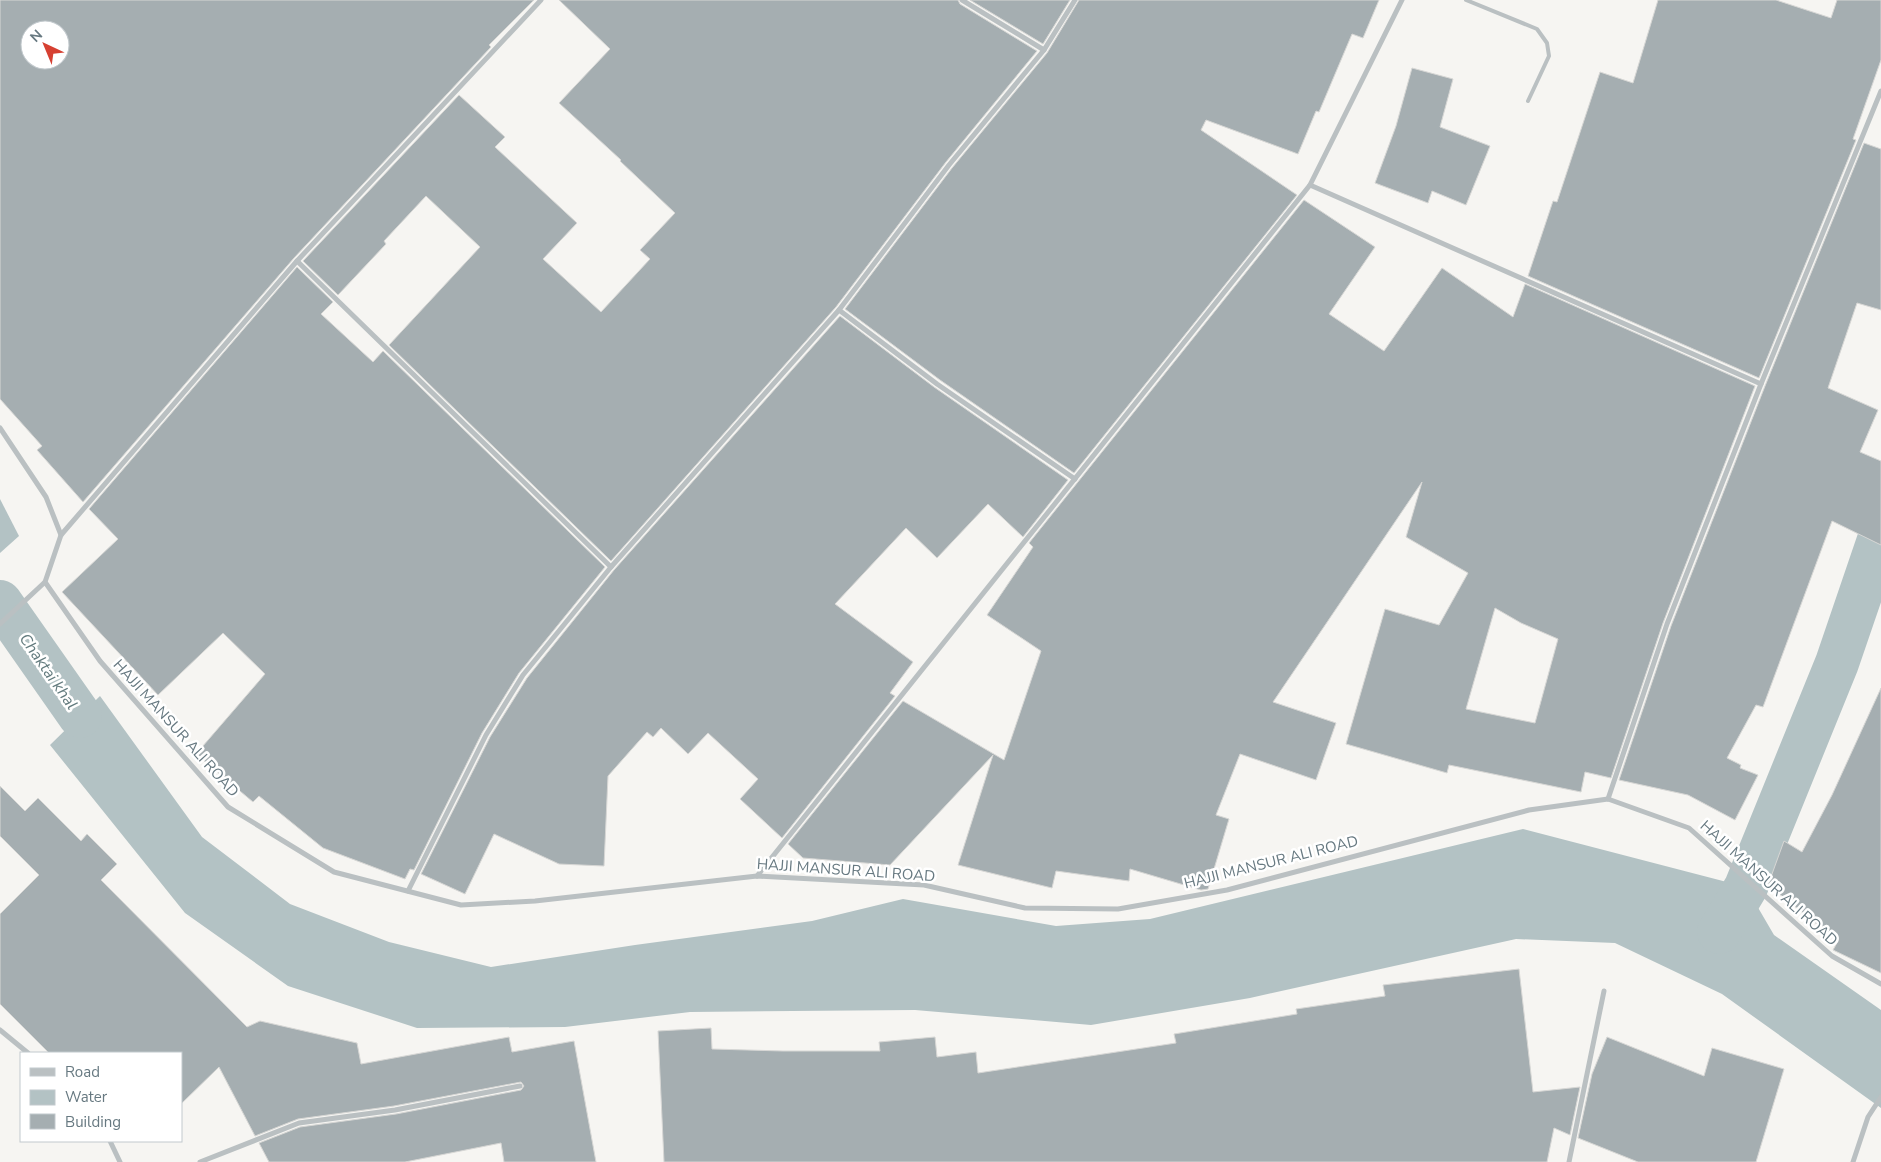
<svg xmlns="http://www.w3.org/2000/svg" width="1881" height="1162" font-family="'Nunito Sans',sans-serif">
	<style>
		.water { fill: #b3c2c4 }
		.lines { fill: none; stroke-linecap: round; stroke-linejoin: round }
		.canal { stroke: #b3c2c4; stroke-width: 44 }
		.building { fill: #a5aeb1; stroke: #d7d7d5; fill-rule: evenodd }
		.lane { stroke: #bac0c2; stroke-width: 4 }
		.street { stroke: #bac0c2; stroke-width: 5 }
		.labels { text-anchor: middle; stroke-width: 5; stroke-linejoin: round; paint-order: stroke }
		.street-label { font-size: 15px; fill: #677981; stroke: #fff }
		.water-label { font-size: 16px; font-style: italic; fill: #637b7e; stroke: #fff }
	</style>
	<rect width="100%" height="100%" fill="#f6f5f2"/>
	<g class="water">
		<path d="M0 499 19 536 0 553Z"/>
		<path d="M100 696 202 837 290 904 389 942 491 967 635 945 812 921 903 899 1056 926 1150 919 1523 829 1746 887 1774 935 1881 1010V1108L1722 994 1615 943 1516 939 1250 998 1091 1025 915 1010 690 1012 565 1027 417 1028 288 986 185 913 50 745Z"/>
	</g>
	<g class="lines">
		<g class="canal">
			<path d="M0 602 80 716"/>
			<path d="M1719 932 1746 887 1837 663 1881 534"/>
		</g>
	</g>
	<g class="building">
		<path d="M0 0H534L489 45 491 47 294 258 83 502 37 450 42 446 0 399ZM30 30H60V60H30Z"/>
		<path d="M559 0H958L960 4 1037 51 946 162 836 307 611 561 389 345 480 247 426 196 384 241 386 244 338 295 303 261 459 95 505 137 495 147 577 223 543 259 601 312 650 259 640 250 675 213 620 161 621 160 559 103 610 49Z"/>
		<path d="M970 0H1070L1043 44Z"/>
		<path d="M1079 0H1379L1363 38 1352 34 1319 112 1316 111 1298 154 1206 120 1201 130 1297 195 1074 473 940 380 845 309 952 168 1047 53Z"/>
		<path d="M1658 0H1776L1831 18 1837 0H1881V60L1853 139 1856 140 1759 378 1528 276 1553 201 1557 202 1600 72 1633 83Z"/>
		<path d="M1412 68 1453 79 1440 127 1490 146 1466 205 1432 191 1428 203 1375 183 1396 126Z"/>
		<path d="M1864 143 1881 149V310L1857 303 1828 388 1878 410 1860 452 1881 461V545L1832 521 1763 707 1756 705 1727 758 1741 765 1740 768 1758 775 1735 820 1688 795 1619 780 1671 626 1765 386Z"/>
		<path d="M1304 200 1375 247 1329 314 1384 351 1442 268 1513 317 1525 284 1755 386 1663 623 1611 778 1585 772 1581 792 1449 765 1447 773 1346 744 1385 609 1439 625 1468 573 1406 537 1422 482 1273 702 1336 723 1316 780 1240 754 1216 815 1229 819 1208 889 1201 890 1130 869 1129 881 1056 871 1052 888 958 865 993 755 890 865 803 858 788 844 903 701 1004 760 1041 651 987 615 1033 547 1029 543ZM1495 608 1521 623 1558 639 1535 723 1466 709Z"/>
		<path d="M297 267 333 302 321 314 373 362 383 351 605 567 519 673 482 733 414 870 410 869 405 879 323 848 259 796 253 802 196 754 265 674 223 633 158 695 62 592 118 539 89 509Z"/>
		<path d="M840 316 934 387 1068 480 1023 537 988 504 937 558 906 528 835 604 913 662 890 693 895 696 782 838 740 799 758 779 708 733 688 754 661 728 653 737 647 732 608 776 604 866 559 864 494 834 465 894 421 874 490 737 527 678 614 570Z"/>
		<path d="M1881 688V973L1833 950 1838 941 1768 885 1784 841 1802 852 1832 795Z"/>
		<path d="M0 786 25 811 38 798 81 841 87 834 117 864 101 880 247 1027 260 1021 357 1043 361 1064 509 1037 512 1052 574 1041 596 1162H504L501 1143 405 1162H269L259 1143 300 1127 396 1114 521 1090 524 1086 521 1082 394 1106 298 1119 255 1136 219 1067 181 1104V1053H49L0 1004V914L39 875 0 836Z"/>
		<path d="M1519 969 1533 1092 1580 1087 1570 1135 1554 1128 1547 1162H664L658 1031 711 1028 712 1049 783 1051H880L879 1042 935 1037 937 1057 976 1052 978 1073 1176 1043 1174 1034 1297 1014 1296 1009 1385 996 1383 985Z"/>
		<path d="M1607 1037 1704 1076 1712 1048 1784 1069 1756 1162H1638L1578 1138 1592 1074Z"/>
	</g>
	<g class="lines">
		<path class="lane" d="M1466 0 1537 29 1547 43 1549 56 1528 101"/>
		<g class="street">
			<path d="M962 0 1044 50"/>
			<path d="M1310 185 1761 384 1881 91"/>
			<path d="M297 261 611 567 839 310 949 165 1044 50 1075 0"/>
			<path d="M839 310 937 384 1075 479"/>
			<path d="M0 428 46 497 61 535"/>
			<path d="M45 582 100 661 228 807 334 872 461 905 535 901 757 876 924 885 1025 908 1118 909 1227 890 1529 810 1608 799 1689 828 1832 956 1881 984"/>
			<path d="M0 624 45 582 61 535 297 261 541 0"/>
			<path d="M1608 799 1667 624 1761 384"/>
			<path d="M757 876 1310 185 1402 0"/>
			<path d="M408 891 486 735 523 675 611 567"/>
			<path d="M0 1030 28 1053"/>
			<path d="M110 1141 120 1162"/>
			<path d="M200 1162 299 1123 395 1110 520 1086"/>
			<path d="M1569 1162 1604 991"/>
			<path d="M1853 1162 1868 1117 1881 1097"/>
		</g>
	</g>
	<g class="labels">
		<g class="street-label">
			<text transform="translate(176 728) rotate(48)" y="5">HAJJI MANSUR ALI ROAD</text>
			<text transform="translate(1271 862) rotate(-14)" y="5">HAJJI MANSUR ALI ROAD</text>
			<text transform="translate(846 870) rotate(4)" y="5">HAJJI MANSUR ALI ROAD</text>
			<text transform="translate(1769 883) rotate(42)" y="5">HAJJI MANSUR ALI ROAD</text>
		</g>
		<g class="water-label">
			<text transform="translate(49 671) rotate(55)" y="6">Chaktai khal</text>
		</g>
	</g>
	<rect x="20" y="1052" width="162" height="90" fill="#ffffff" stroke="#c2c9cd"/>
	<rect x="30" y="1068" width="25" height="8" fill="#bac0c2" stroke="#c2c9cd"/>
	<text x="65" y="1077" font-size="15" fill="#677981">Road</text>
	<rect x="30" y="1090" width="25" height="15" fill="#b3c2c4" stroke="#c2c9cd"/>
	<text x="65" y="1102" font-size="15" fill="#677981">Water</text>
	<rect x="30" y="1114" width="25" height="15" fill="#a5aeb1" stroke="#c2c9cd"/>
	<text x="65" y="1127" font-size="15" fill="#677981">Building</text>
	<g transform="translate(45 45) rotate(316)"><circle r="24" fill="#ffffff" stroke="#c2c9cd"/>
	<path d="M0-4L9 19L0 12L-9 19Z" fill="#d64032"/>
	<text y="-8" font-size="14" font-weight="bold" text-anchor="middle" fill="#677981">N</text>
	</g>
</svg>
